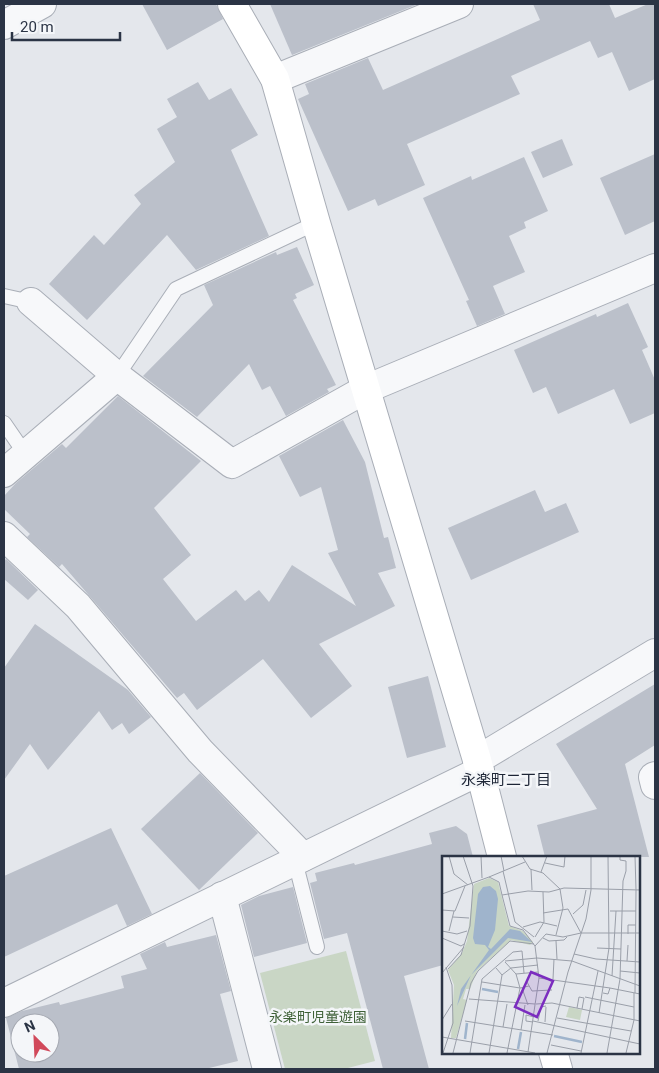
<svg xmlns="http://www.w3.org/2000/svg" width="659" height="1073" font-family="Roboto,'Noto Sans JP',sans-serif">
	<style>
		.green { fill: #c9d6c5 }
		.building { fill: #bbc0ca; fill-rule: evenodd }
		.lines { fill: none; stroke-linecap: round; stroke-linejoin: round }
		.lane-casing { stroke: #a9aeb7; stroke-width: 16 }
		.street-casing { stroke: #a9aeb7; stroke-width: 30 }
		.secondary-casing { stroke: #a9aeb7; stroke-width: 30 }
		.lane { stroke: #f7f8fa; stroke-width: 14 }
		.street { stroke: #f7f8fa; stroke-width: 28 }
		.secondary { stroke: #fff; stroke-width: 28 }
		.labels { text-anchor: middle; stroke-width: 5; stroke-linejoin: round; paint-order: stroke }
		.park-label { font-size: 14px; fill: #3f6138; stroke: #f4f6f9 }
		.neighbourhood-label { font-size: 15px; fill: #1d2536; stroke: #f4f6f9 }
		.inset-river { fill: none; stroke: #9fb4cc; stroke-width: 2.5 }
		.inset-road { fill: none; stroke: #9a9fa9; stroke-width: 1 }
		.view { fill: #7b2cbf; fill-opacity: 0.15; stroke: #7b2cbf; stroke-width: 2.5 }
		.inset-edge { fill: none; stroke: #2b3445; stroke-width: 2.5 }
	</style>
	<rect width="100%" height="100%" fill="#e4e7ec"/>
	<path class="green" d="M346 951 375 1061 344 1069H285L260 973Z"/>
	<g class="building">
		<path d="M142 4H216L223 19 167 50Z"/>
		<path d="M270 4H418L292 55Z"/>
		<path d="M533 4H609L615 18 648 4H655V79L629 91 612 52 598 58 590 41 511 76 520 94 407 144 425 185 378 206 375 199 348 211 298 99 309 94 305 84 368 58 383 90 540 20Z"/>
		<path d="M198 82 209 100 231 88 258 135 231 150 269 236 196 270 167 235 87 320 49 284 94 235 104 245 141 204 134 195 175 162 157 129 177 117 167 99Z"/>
		<path d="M562 139 573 165 543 178 531 152Z"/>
		<path d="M655 154V221L625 235 600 178Z"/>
		<path d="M524 157 548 211 524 222 526 228 509 236 525 272 493 286 505 314 477 326 466 301 469 300 423 198 471 176 472 180Z"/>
		<path d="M297 247 314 285 295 294 297 298 293 300 336 385 327 389 329 392 286 416 270 386 262 390 249 364 197 417 143 376 213 305 204 285 276 252 277 255Z"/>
		<path d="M628 303 648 347 642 350 655 380V413L630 424 614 389 558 414 546 387 533 393 514 350 596 314 597 317Z"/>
		<path d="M118 396 201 461 154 508 191 555 163 579 196 621 236 590 245 601 259 590 269 602 292 565 356 606 328 553 338 550 321 487 300 497 279 456 343 420 365 462 384 538 388 537 396 568 378 573 395 606 319 644 352 686 311 718 263 659 197 710 184 693 177 698 62 564 59 567 27 537 30 534 4 509V496L16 483 62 444 66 448Z"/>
		<path d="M535 490 545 512 566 503 579 532 471 580 448 528Z"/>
		<path d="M6 559 38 590 28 600 4 579V562Z"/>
		<path d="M35 624 128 690 151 717 129 734 122 723 112 730 99 711 48 770 30 744 4 780V668Z"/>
		<path d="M428 676 446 747 407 758 388 687Z"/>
		<path d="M655 684V745L625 764 649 857H545L537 825 597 809 556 744Z"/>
		<path d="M200 773 258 833 199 890 141 829Z"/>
		<path d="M456 826 467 834 473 857H443V965L404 976 429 1069H383L347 933 324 939 310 883 317 881 315 873 354 863 355 865 432 844 429 833Z"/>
		<path d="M111 828 152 914 127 926 117 904 4 957V876Z"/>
		<path d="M293 887 307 943 254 957 241 905 259 896Z"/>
		<path d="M216 935 231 991 220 994 238 1061 205 1069H19L6 1018 22 1011 59 1002 60 1005 124 988 121 976 147 969 140 954 165 942 167 947ZM20 1023H50V1053H20Z"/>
	</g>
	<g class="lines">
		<g class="lane-casing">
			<g id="lane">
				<path d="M4 296 31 302"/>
				<path d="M117 376 176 289 316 223"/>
				<path d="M4 423 26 455"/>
				<path d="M295 861 317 947"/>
			</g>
		</g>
		<g class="street-casing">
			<g id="street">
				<path d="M4 25 42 4"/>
				<path d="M275 79 459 4"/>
				<path d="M31 302 117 376 232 464 366 389 655 268"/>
				<path d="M4 473 117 376"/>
				<path d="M4 536 78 606 200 751 303 857"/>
				<path d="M477 760 655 653"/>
				<path d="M655 776 653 777 655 785"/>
				<path d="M222 896 267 1069"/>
				<path d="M4 1003 480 771"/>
			</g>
		</g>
		<g class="secondary-casing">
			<g id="secondary">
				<path d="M232 4 275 79 316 223 477 760 502 857"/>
				<path d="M553 1052 558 1069"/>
			</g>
		</g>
		<use href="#lane" class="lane"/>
		<use href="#street" class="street"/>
		<use href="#secondary" class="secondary"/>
	</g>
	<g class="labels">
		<g class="park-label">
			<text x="318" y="1022">永楽町児童遊園</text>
		</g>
		<g class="neighbourhood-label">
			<text x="506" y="785">永楽町二丁目</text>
		</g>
	</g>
	<g transform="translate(442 856)">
		<rect width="198" height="198" fill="#e4e7ec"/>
		<path d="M47 22 56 26 67 70 81 75 91 86 88 89 69 84 35 115 28 133H24L21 143 25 144 14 182H9L12 129 6 114 20 97 25 85 32 28ZM127 151 140 154 138 164 124 161Z" fill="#c9d6c5"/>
		<path d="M48 30 54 35 56 43 53 74 46 91 49 93 68 73 78 75 90 86 66 82 29 119 15 150 19 133 47 94 43 89 33 88 31 82 36 38 41 31Z" fill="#9fb4cc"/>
		<path class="inset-river" d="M40 133 56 136M112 180 140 186M23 183 25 167M76 193 79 176"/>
		<path class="inset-road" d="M7 0 12 18 26 29M39 0 40 22M59 0 62 15M80 0 88 13 101 17 118 33 121 52 114 79M193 0 194 34M103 7 122 11 123 0M89 13 90 34M61 15 73 66 92 81M99 16 105 0M47 21 83 6M149 34V0M0 38 47 21 57 26 60 39 86 35 107 36 122 32 198 34M60 39 68 70 81 74 93 90 97 122 86 196M0 54 13 55 23 30M168 55H194M101 57 126 53 139 77M131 58 141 49 144 34M11 61 27 62M81 71 98 66 115 70M0 75 15 78 25 75M7 75 12 55M186 78V69H194M93 81 102 66 101 36M0 82 19 90 22 88M101 82 107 85 122 84 125 81M114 85 115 103M93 90 104 78 121 81 139 77H198M155 92 179 93M132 98 154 103 198 106M198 102V118M63 105 95 102 130 105 198 130M185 105 186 89M63 106 74 118 78 132 65 197M6 113 19 99 28 70 31 30 21 0M178 115 198 117M0 117 22 91M74 118 96 116M60 119 69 112 96 109M170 120 174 55M97 122 168 132M111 123 112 103M40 126 78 132 87 130M85 126 90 135 110 134M80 132 86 149M161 137 166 138 168 132 198 138M193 137 194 34M143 141 192 151M27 143 93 148M94 148 110 147 198 165M135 152 137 141 142 142 140 153M157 157 167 92 166 0M115 162 189 175M0 164 10 148M23 165 111 179M91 165 198 188M96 165 99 151 104 150M91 166 84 165V159L92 161M103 166 104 151M61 171 65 148M79 174 83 149M0 181 93 197M109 189 139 195M1 197 11 167 10 129 4 111M11 197 29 127 36 115 68 85 92 88M28 197 40 123 71 96 80 95 82 117M47 197 60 119 54 112M105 197 126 116 144 63 149 34M139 197 156 115M165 197 178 123 181 25 184 15V5L178 4V0M184 197 192 164V137"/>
		<path class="view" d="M89 116 111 125 95 161 73 151Z"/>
		<rect width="198" height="198" class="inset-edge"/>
	</g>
	<rect width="659" height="1073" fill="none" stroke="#2b3445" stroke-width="10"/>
	<g transform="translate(35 1038) rotate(336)"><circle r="24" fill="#f4f6f9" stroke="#a4a8b1"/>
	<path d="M0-4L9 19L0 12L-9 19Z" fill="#d1495b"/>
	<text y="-8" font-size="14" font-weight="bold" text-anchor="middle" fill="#2b3445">N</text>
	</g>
	<path d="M12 32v8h108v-8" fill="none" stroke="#2b3445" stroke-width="2.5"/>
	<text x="20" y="32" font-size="15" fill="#2b3445" stroke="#f4f6f9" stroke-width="4" paint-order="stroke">20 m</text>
</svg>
